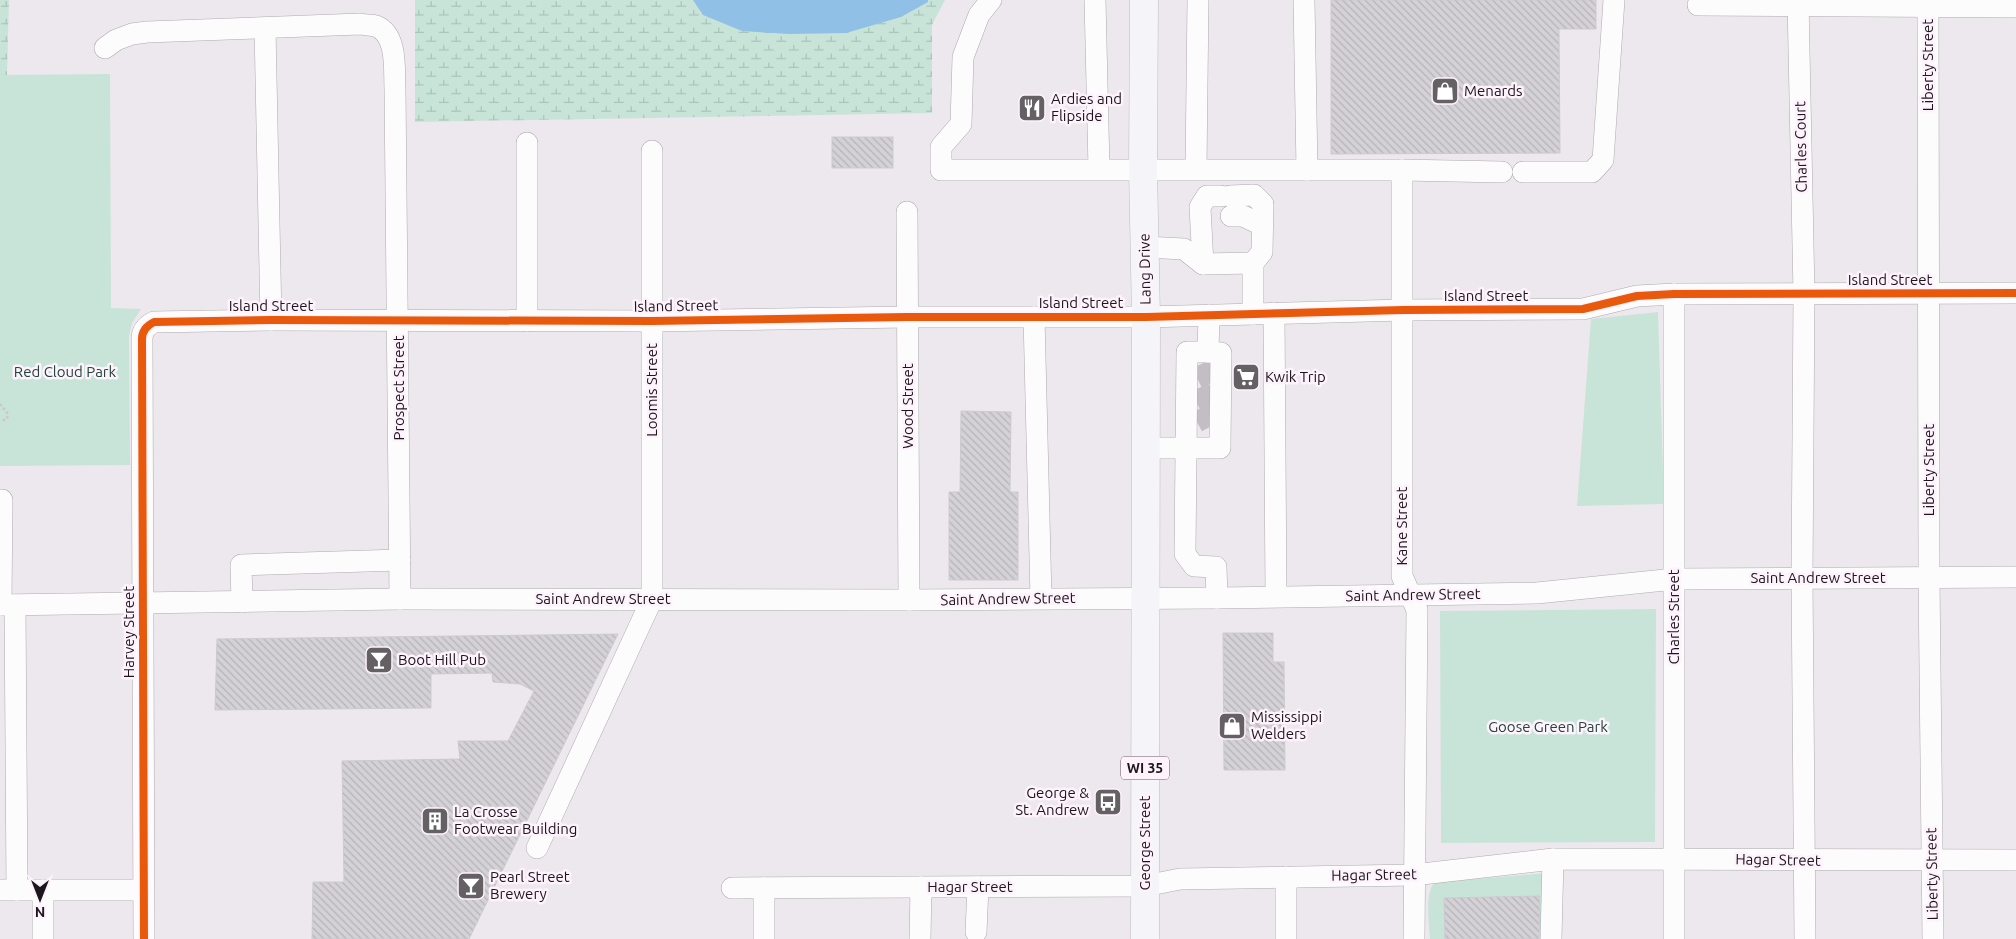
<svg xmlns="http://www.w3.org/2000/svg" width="2016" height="939" font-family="Ubuntu,sans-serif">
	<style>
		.wetland { fill: url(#wetland-marsh) }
		.park { fill: #c8e4d8 }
		.water { fill: #90c0e5 }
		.building { fill: url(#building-back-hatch); stroke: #cdcacf }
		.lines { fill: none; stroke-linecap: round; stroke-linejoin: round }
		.minor-tunnel { stroke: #c3bec3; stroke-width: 21; stroke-dasharray: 21 11; stroke-linecap: butt }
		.minor-casing { stroke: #aeaaae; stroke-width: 22 }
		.major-casing { stroke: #bebbc3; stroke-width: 29 }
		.path { stroke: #cac8ca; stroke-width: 2.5; stroke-dasharray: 2.5 2.5; stroke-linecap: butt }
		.minor { stroke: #fcfcfc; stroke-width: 21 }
		.major { stroke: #f5f4f8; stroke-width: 28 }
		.cycleway-casing { stroke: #fef2fd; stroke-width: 11 }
		.cycleway { stroke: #e8590c; stroke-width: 8 }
		.labels { text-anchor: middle; stroke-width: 5; stroke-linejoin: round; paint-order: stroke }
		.shield { fill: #fef2fd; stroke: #5f595f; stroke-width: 1 }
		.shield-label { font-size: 14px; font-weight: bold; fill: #1b171b }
		.street-label { font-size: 15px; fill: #1b171b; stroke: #fef2fd }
		.poi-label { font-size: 15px; fill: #1b171b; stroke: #fef2fd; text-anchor: start }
		.park-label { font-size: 15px; fill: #1f4636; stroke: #fef2fd }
	</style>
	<defs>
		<pattern id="wetland-marsh" width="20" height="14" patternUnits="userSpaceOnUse" patternTransform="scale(1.25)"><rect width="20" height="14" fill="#c8e4d8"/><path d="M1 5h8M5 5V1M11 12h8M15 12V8" fill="none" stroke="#abc3b9"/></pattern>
		<pattern id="building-back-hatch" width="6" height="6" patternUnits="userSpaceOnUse" patternTransform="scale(1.25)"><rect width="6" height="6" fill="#d4d2d7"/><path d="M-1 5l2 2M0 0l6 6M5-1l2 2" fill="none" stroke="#b5b4b8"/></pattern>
	</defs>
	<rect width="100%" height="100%" fill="#ede8ed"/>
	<g class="wetland">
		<path d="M0 0H9L7 75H0Z"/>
		<path d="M415 0H945L932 25V113L415 122Z"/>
	</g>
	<g class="park">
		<path d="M110 74 111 308 141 309 132 323 129 336 130 465 0 466V75Z"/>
		<path d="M1658 312 1664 504 1577 506 1591 319Z"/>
		<path d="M1656 609 1655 842 1441 843 1440 611Z"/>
		<path d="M1548 873 1549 939H1430C1429 923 1425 898 1433 884L1440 882Z"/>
	</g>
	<path class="water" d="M693 0H928V2L901 17 846 33 789 34 742 31 703 15Z"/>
	<g class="building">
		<path d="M1331 0H1596V29H1559L1560 153 1331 154Z"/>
		<rect x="832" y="137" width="61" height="31"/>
		<path d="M961 411 1011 412 1010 492H1018V580H949V492H960Z"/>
		<path d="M1223 633H1273V662H1284L1285 770H1224Z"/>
		<path d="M618 634 469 939H312L313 882H344L342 761 460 759 458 741H508L534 691 520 684 493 682 492 673 431 674V708L215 710 217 639Z"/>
		<path d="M1540 896 1539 939H1445L1444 898Z"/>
	</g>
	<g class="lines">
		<g class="minor-tunnel">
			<path d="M1197 378 1213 370"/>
			<path d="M1196 401 1213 393"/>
			<path d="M1197 422 1214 413"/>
		</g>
		<g class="minor-casing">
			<g id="minor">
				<path d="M991 0 979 15 963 57 961 124 941 147V170H1402L1502 172"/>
				<path d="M1095 0 1099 169"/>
				<path d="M1304 0 1307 170"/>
				<path d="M1798 0 1804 294 1802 578 1805 939"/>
				<path d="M1928 0 1929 578 1933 939"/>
				<path d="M1698 5 2016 7"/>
				<path d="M265 28 271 320"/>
				<path d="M105 48 116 40 132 34 147 32 360 24C365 25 372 25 376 26 398 35 394 70 395 89L400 599"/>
				<path d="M1196 169 1198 0"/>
				<path d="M1402 170V576L1417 610 1414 939"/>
				<path d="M1523 172H1592L1603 160 1614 0"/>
				<path d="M1230 196 1254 195 1263 204 1262 252 1253 263"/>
				<path d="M907 212 909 600"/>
				<path d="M1231 216H1243L1262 225"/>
				<path d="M1145 247 1184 249 1203 264 1253 263V314"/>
				<path d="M1203 264 1200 207 1207 196H1221"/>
				<path d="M1674 294V939"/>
				<path d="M1274 313 1276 596"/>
				<path d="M1209 315 1208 352H1187L1185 554 1194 566 1216 567 1217 598"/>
				<path d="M1034 317 1041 598"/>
				<path d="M527 321V143"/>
				<path d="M1145 448H1220L1221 353 1208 352"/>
				<path d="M242 602 241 565 400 560"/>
				<path d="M0 605 400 599 909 600 1217 598 1537 593 1675 579 2016 577"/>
				<path d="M1 605 2 500"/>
				<path d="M15 605 17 890"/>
				<path d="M537 848 652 599V151"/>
				<path d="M1286 877V939"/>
				<path d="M732 888 1145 886 1180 879 1413 875 1553 859 2016 860"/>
				<path d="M764 888V939"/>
				<path d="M0 890H143"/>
				<path d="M43 890V939"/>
				<path d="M976 932 978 887"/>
				<path d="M144 939 142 339C142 331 146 326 154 322L271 320 652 321 907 317H1146L1403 310 1583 309 1637 296 1674 294 2016 293"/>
				<path d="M920 939 921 887"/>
				<path d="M1551 939 1553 859"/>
			</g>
		</g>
		<g class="major-casing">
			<path id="major" d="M1144 0 1143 169 1146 317 1145 939"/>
		</g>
		<path class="path" d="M0 404 8 414 7 419 0 421"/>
		<use href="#minor" class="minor"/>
		<use href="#major" class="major"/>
		<g class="cycleway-casing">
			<path id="cycleway" d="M144 939 142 339C142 331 146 326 154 322L271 320 652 321 907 317H1146L1403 310 1583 309 1637 296 1674 294 2016 293"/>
		</g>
		<use href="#cycleway" class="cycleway"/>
	</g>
	<defs>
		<g id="shop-square" transform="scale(1.4375)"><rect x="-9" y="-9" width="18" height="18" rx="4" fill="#646064" stroke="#fef2fd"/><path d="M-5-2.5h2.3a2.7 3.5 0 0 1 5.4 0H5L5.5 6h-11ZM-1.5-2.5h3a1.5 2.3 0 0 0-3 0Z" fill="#fff"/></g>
		<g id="restaurant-square" transform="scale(1.4375)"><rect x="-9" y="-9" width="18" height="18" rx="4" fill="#646064" stroke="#fef2fd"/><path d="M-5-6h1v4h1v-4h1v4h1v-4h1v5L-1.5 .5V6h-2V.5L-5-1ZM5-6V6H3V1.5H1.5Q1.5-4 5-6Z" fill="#fff"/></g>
		<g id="supermarket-square" transform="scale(1.4375)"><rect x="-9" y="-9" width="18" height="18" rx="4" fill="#646064" stroke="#fef2fd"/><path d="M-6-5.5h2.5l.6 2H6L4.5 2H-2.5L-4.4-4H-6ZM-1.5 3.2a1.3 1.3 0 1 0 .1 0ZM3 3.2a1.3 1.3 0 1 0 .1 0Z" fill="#fff"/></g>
		<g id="bar-square" transform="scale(1.4375)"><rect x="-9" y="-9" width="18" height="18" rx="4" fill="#646064" stroke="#fef2fd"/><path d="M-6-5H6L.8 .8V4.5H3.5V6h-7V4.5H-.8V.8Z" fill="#fff"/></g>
		<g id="bus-square" transform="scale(1.4375)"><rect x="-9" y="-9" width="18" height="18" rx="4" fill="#646064" stroke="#fef2fd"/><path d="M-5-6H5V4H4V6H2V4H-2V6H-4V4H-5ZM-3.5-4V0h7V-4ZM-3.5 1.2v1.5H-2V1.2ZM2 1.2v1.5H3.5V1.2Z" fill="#fff"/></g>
		<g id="building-square" transform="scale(1.4375)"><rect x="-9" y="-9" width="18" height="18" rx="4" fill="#646064" stroke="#fef2fd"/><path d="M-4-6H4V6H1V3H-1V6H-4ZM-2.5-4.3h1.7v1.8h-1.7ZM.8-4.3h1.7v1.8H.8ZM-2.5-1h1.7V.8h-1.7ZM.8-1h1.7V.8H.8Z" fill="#fff"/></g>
	</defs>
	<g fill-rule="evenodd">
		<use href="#shop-square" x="1445" y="91"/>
		<use href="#restaurant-square" x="1032" y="108"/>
		<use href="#supermarket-square" x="1246" y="377"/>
		<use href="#bar-square" x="379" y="660"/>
		<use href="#shop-square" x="1232" y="726"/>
		<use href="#bus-square" x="1108" y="802"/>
		<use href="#building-square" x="435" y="821"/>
		<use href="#bar-square" x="471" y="886"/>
	</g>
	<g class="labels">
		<rect class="shield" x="1121" y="756.5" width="48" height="23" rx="4"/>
		<g class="shield-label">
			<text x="1145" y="773">WI 35</text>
		</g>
		<g class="street-label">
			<text transform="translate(1928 65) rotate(-90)" y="5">Liberty Street</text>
			<text transform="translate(1801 147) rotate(-91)" y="5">Charles Court</text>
			<text transform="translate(1145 269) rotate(-91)" y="5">Lang Drive</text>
			<text x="1890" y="285">Island Street</text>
			<text x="1486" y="301">Island Street</text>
			<text x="1081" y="308">Island Street</text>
			<text x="271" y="311">Island Street</text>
			<text transform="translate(676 306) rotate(-1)" y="5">Island Street</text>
			<text transform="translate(399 388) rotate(-90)" y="5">Prospect Street</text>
			<text transform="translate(652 390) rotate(-90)" y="5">Loomis Street</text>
			<text transform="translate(908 406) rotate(-90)" y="5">Wood Street</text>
			<text transform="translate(1929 470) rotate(-90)" y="5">Liberty Street</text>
			<text transform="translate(1402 526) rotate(-90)" y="5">Kane Street</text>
			<text x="1818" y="583">Saint Andrew Street</text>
			<text transform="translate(1413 595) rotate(-1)" y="5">Saint Andrew Street</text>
			<text x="603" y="604">Saint Andrew Street</text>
			<text transform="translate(1008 599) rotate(-1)" y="5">Saint Andrew Street</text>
			<text transform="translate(1674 617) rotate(-90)" y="5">Charles Street</text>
			<text transform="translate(129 632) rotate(-90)" y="5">Harvey Street</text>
			<text transform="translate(1145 843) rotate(-90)" y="5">George Street</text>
			<text transform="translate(1778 860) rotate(1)" y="5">Hagar Street</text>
			<text transform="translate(1932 874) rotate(-91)" y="5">Liberty Street</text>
			<text transform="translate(1374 875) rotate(-1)" y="5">Hagar Street</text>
			<text x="970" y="892">Hagar Street</text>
		</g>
		<g class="poi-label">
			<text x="1464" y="96">Menards</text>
			<text x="1051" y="104">Ardies and<tspan x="1051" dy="17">Flipside</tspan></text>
			<text x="1265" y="382">Kwik Trip</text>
			<text x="398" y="665">Boot Hill Pub</text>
			<text x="1251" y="722">Mississippi<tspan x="1251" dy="17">Welders</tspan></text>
			<text x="1089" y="798" text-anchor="end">George &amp;<tspan x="1089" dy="17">St. Andrew</tspan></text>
			<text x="454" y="817">La Crosse<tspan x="454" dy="17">Footwear Building</tspan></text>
			<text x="490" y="882">Pearl Street<tspan x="490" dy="17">Brewery</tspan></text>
		</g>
		<g class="park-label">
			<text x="65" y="377">Red Cloud Park</text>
			<text x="1548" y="732">Goose Green Park</text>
		</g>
	</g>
	<g transform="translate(40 899) rotate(180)" stroke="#fef2fd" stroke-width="4" paint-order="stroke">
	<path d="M0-4L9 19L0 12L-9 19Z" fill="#1b171b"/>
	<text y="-8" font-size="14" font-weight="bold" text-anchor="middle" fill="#1b171b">N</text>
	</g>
</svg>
